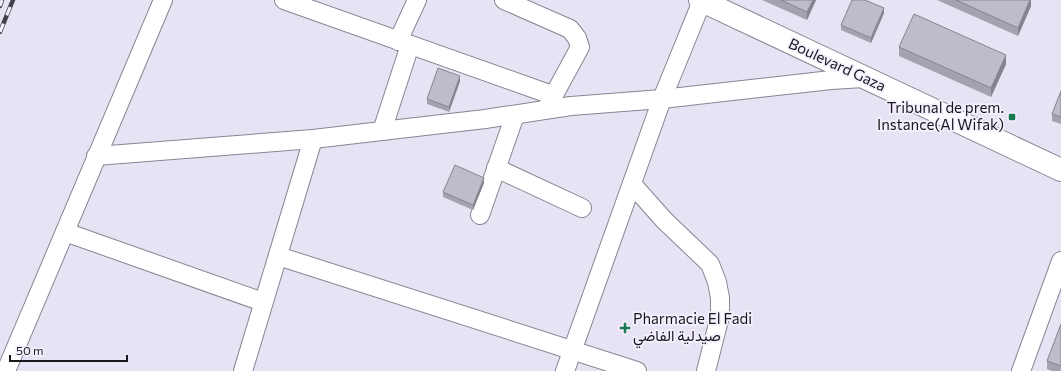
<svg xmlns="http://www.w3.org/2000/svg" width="1061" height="371" font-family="Commissioner,Vazirmatn,sans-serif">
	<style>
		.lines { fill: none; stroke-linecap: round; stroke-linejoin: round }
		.minor-casing { stroke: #898493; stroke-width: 20 }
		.major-casing { stroke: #898493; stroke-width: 24 }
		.minor { stroke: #fff; stroke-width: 18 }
		.major { stroke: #fff; stroke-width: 22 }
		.rail-casing { stroke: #434149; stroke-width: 4.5 }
		.rail { stroke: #f5f0fe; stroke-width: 3; stroke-dasharray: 9; stroke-linecap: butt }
		.wall { fill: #a5a1af }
		.shaded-wall { fill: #86838e }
		.building { fill: #c0bbcb; stroke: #86838e }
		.poi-dot { fill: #1a7b52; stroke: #f5f0fe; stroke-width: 1.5 }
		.labels { text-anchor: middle; stroke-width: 3.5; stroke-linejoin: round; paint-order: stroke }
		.street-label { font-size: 15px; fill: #18161c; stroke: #f5f0fe }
		.poi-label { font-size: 15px; fill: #18161c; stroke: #f5f0fe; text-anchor: end }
	</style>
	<rect width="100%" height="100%" fill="#e8e3f4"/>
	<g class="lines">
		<g class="minor-casing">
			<g id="minor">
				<path d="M284 0 552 95"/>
				<path d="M504 0 570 29 577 38 580 47 548 106"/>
				<path d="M398 41 417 0"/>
				<path d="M382 131 410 45"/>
				<path d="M96 156 313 139 485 119 571 106 662 99 831 80 864 78"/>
				<path d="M496 168 582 208"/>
				<path d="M632 184 664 220 710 264 717 282 720 298V316L706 371"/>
				<path d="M480 215 515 115"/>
				<path d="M65 232 263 302"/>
				<path d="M278 256 637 371"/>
				<path d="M6 371 163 0"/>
				<path d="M243 371 313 139"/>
				<path d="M565 371 662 99 702 1"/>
				<path d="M1021 371 1061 261"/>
			</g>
		</g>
		<g class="major-casing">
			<path id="major" d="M700 0 1061 170"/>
		</g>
		<use href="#minor" class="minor"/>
		<use href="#major" class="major"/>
		<g class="rail-casing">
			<g id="rail">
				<path d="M0 6 2 0"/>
				<path d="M0 32 13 0"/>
			</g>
		</g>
		<use href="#rail" class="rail"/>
	</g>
	<g class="wall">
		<path d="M762 0H816L807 20Z"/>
		<path d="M937 0H1031V6L1018 36Z"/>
		<path d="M884 13 871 43 841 30V25Z"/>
		<path d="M899 47 1006 64 991 97 899 56Z"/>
		<path d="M460 81 449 112 427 104V99Z"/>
		<path d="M1061 91V124L1052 121V114Z"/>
		<path d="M484 183 473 210 443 197V192Z"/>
		<path d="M1061 324V371H1052L1047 369V361Z"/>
	</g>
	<g class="shaded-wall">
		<path d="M813 0H816L807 20V12Z"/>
		<path d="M1030 0H1031V6L1018 36V28Z"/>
		<path d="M884 8V13L871 43V38Z"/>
		<path d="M1006 55V64L991 97V88Z"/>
		<path d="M460 76V81L449 112V107Z"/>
		<path d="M484 178V183L473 210V205Z"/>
	</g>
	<g class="building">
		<path d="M781 0H813L807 12Z"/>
		<path d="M852 0H865L884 8 871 38 841 25Z"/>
		<path d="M956 0H1030L1018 28Z"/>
		<path d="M914 14 1006 55 991 88 899 47Z"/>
		<path d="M438 68 460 76 449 107 427 99Z"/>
		<path d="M1061 91V117L1052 114Z"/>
		<path d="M455 165 484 178 473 205 443 192Z"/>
		<path d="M1061 324V366L1047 361Z"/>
	</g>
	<g class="poi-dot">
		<rect x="1008" y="113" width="8" height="8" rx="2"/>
		<path d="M623 322h4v4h4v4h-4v4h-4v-4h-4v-4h4z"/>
	</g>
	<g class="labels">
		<g class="street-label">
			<text transform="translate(837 65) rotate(25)" y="5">Boulevard Gaza</text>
		</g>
		<g class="poi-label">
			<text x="1004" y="113">Tribunal de prem.<tspan x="1004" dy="17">Instance(Al Wifak)</tspan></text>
			<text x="633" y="324" text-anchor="start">Pharmacie El Fadi<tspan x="633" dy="17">صيدلية الفاضي</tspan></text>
		</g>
	</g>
	<path d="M10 355v6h117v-6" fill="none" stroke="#18161c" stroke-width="2"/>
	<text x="16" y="355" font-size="12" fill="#18161c" stroke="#f5f0fe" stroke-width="3" paint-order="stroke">50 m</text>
</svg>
